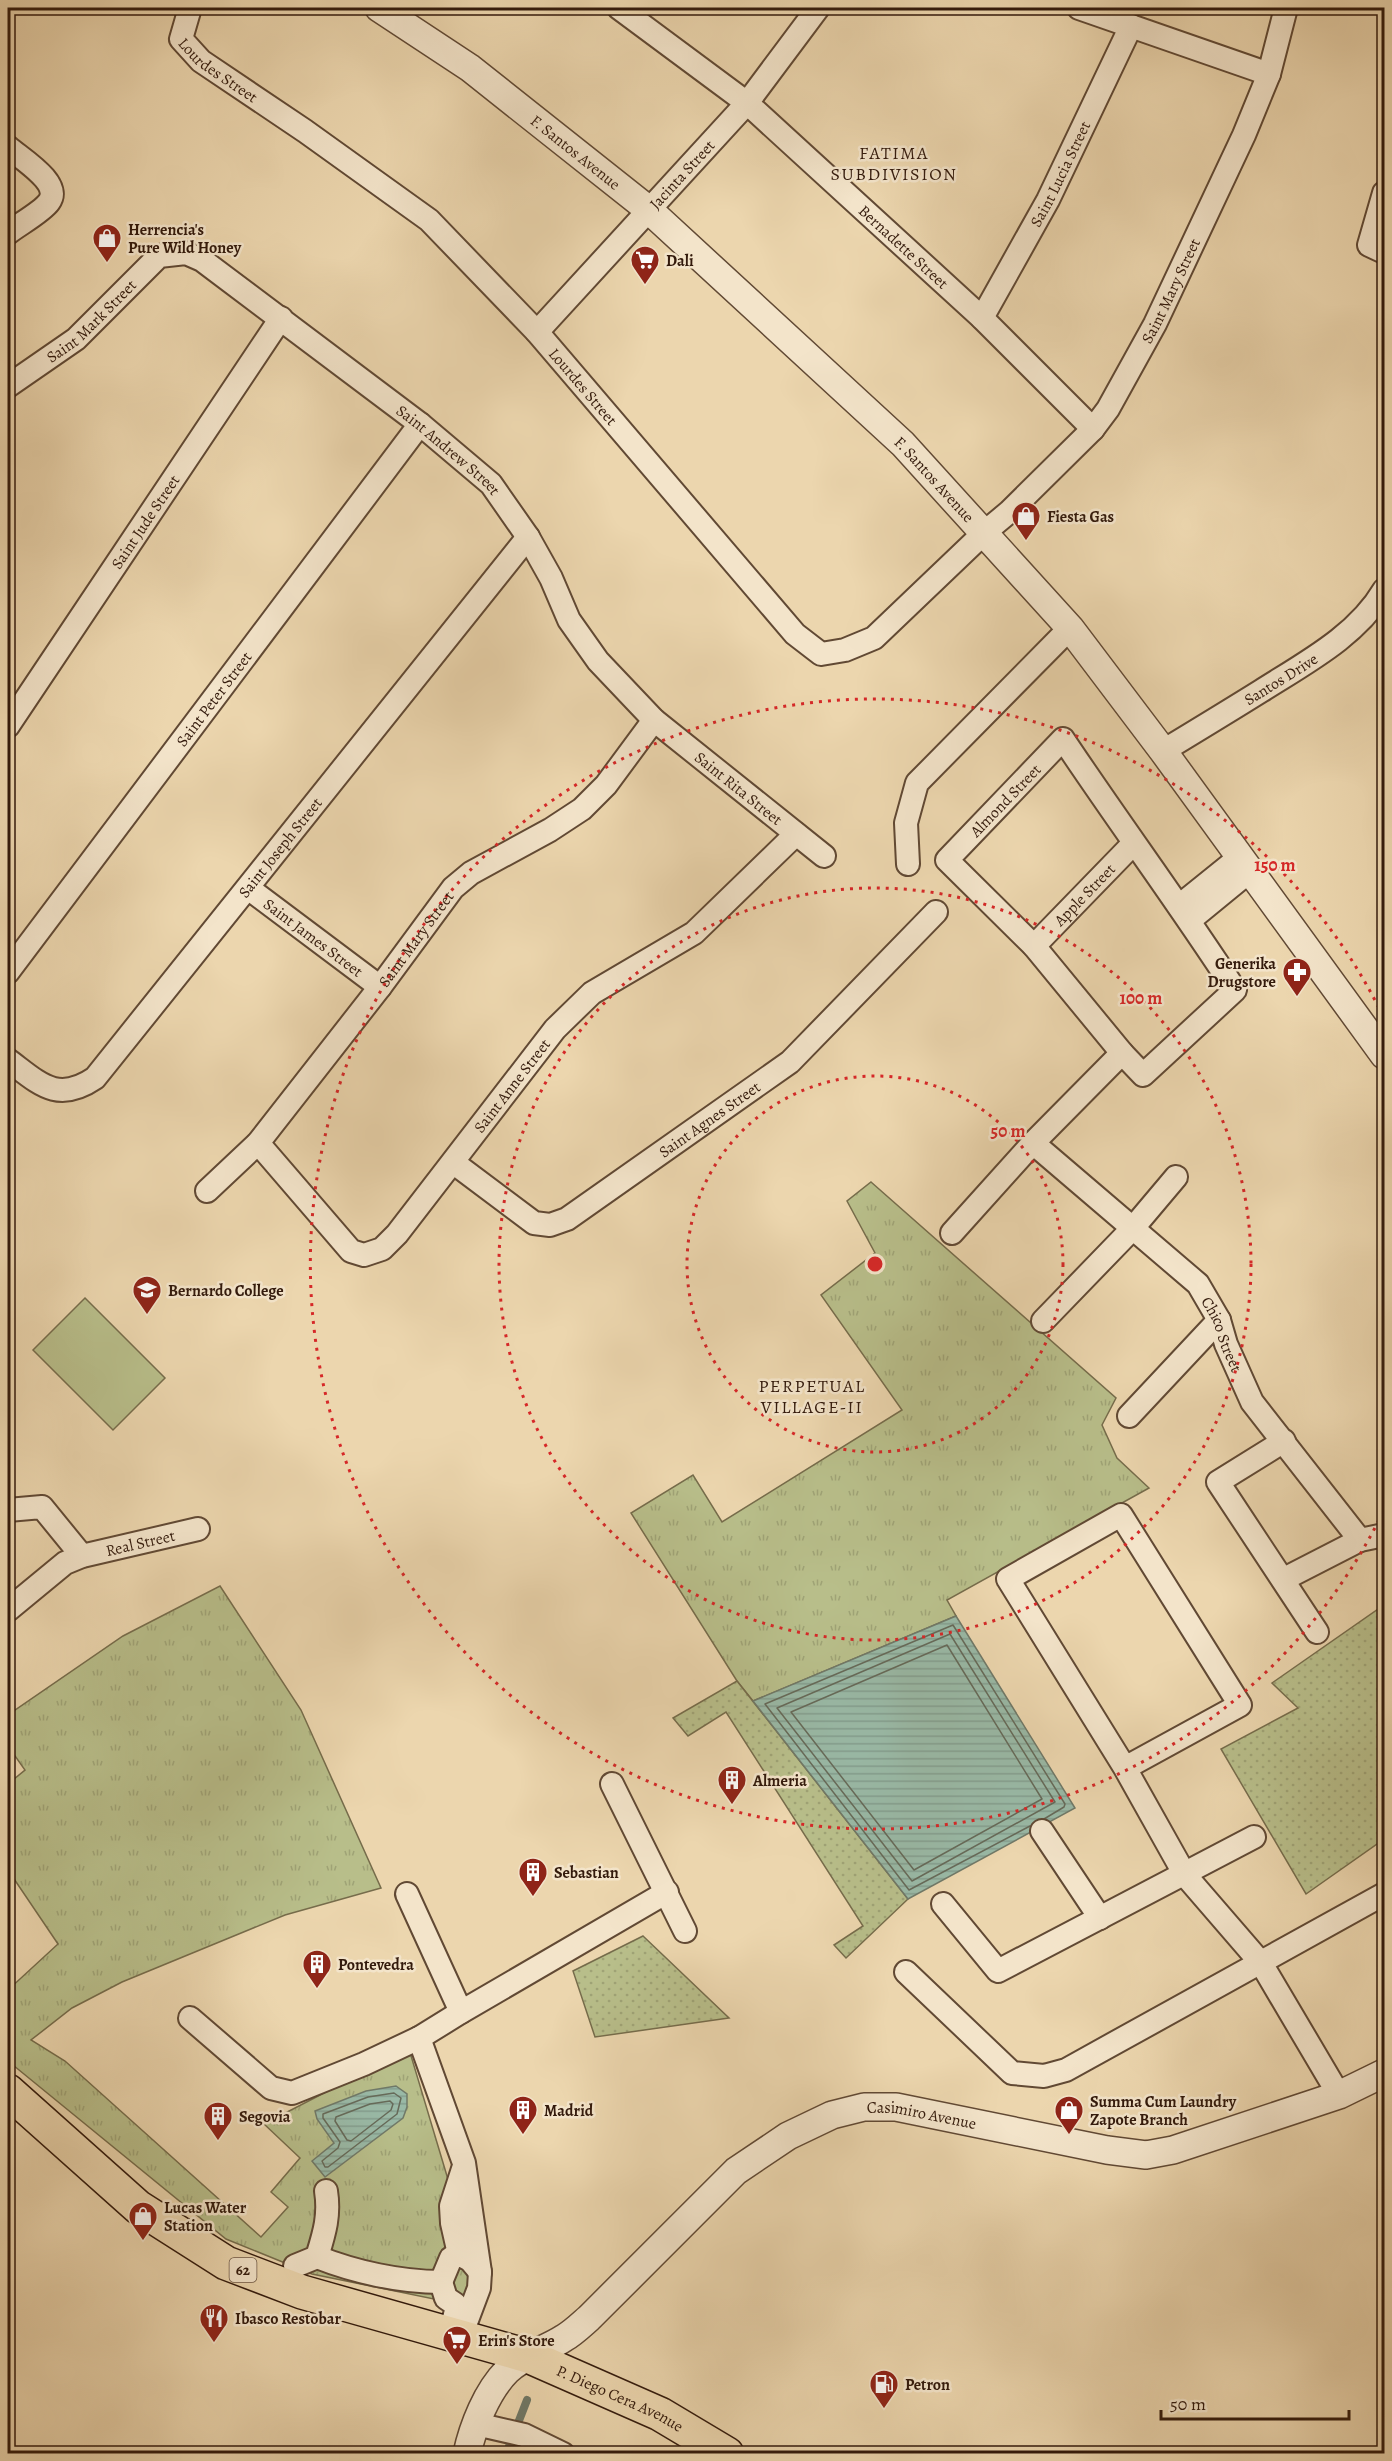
<svg xmlns="http://www.w3.org/2000/svg" width="1392" height="2461" font-family="Alegreya,serif">
	<style>
		.grass { fill: url(#grass-tufts); stroke: #766c4b; stroke-width: 1.5 }
		.park { fill: url(#park-dots); stroke: #766c4b; stroke-width: 1.5 }
		.garden { fill: #b8be8a; stroke: #766c4b; stroke-width: 1.5 }
		.water { fill: url(#water-rules); stroke: #707968; stroke-width: 1.5 }
		.lines { fill: none; stroke-linecap: round; stroke-linejoin: round }
		.shore { stroke: #666a59; stroke-width: 1.5 }
		.stream { stroke: #707968; stroke-width: 8 }
		.minor-casing { stroke: #614934; stroke-width: 26 }
		.tertiary-casing { stroke: #614934; stroke-width: 30 }
		.primary-casing { stroke: #331a0c; stroke-width: 36 }
		.minor { stroke: #f3e4ca; stroke-width: 22 }
		.tertiary { stroke: #f3e4ca; stroke-width: 27 }
		.primary { stroke: #ecd6ae; stroke-width: 33 }
		.ring { fill: none; stroke: #d62828; stroke-width: 3; stroke-dasharray: 3 6 }
		.labels { text-anchor: middle; stroke-width: 5; stroke-linejoin: round; paint-order: stroke }
		.shield { fill: #f3e4ca; stroke: #6d5745; stroke-width: 1.5 }
		.shield-label { font-size: 15px; font-weight: bold; fill: #331a0c }
		.street-label { font-size: 16px; fill: #331a0c; stroke: #f3e4ca }
		.poi-label { font-size: 16px; font-weight: bold; fill: #331a0c; stroke: #f3e4ca; text-anchor: start }
		.neighbourhood-label { font-size: 18px; letter-spacing: 1.5px; fill: #331a0c; stroke: #f3e4ca }
		.centre { fill: #d62828; stroke: #f3e4ca; stroke-width: 3 }
		.ring-label { font-size: 18px; text-anchor: middle; font-weight: bold; fill: #d62828; stroke: #f3e4ca; stroke-width: 5; stroke-linejoin: round; paint-order: stroke }
	</style>
	<defs>
		<pattern id="grass-tufts" width="24" height="20" patternUnits="userSpaceOnUse" patternTransform="scale(1.5)"><rect width="24" height="20" fill="#b8be8a"/><path d="M3 7l-1-3M5 7V3M7 7l1-3M15 17l-1-3M17 17v-4M19 17l1-3" fill="none" stroke="#9fa376"/></pattern>
		<pattern id="park-dots" width="8" height="8" patternUnits="userSpaceOnUse" patternTransform="scale(1.5)"><rect width="8" height="8" fill="#b8be8a"/><path d="M2 2h.1M6 6h.1" fill="none" stroke="#9fa376" stroke-width="1.8" stroke-linecap="round"/></pattern>
		<pattern id="water-rules" width="6" height="5" patternUnits="userSpaceOnUse" patternTransform="scale(1.5)"><rect width="6" height="5" fill="#99b9a6"/><path d="M0 2.5h6" fill="none" stroke="#849e8e"/></pattern>
	</defs>
	<rect width="100%" height="100%" fill="#ecd6ae"/>
	<filter id="stains"><feTurbulence type="fractalNoise" baseFrequency=".00333" numOctaves="4"/><feColorMatrix values="0 0 0 0 .2 0 0 0 0 .09 0 0 0 0 .02 0 0 0 .5 -.17"/></filter>
	<radialGradient id="worn" r=".72"><stop offset=".6" stop-color="#630" stop-opacity="0"/><stop offset="1" stop-color="#630" stop-opacity=".3"/></radialGradient>
	<g class="grass">
		<path d="M871 1182 1116 1398 1102 1425 1117 1458 1149 1488 947 1600 956 1616 753 1701 737 1681 631 1513 693 1475 722 1522 902 1410 821 1295 875 1253 847 1201Z"/>
		<path d="M220 1586 301 1710 381 1888 285 1915 122 1982 72 2008 31 2040 65 2061 261 2237 288 2207 271 2192 300 2158 264 2124 409 2049 479 2283 468 2306 312 2274 226 2239 8 2061V1990L58 1944 8 1870V1784L25 1770 8 1746V1715L123 1636Z"/>
	</g>
	<g class="park">
		<path d="M1384 1605V1839L1306 1894 1221 1749 1298 1708 1272 1683Z"/>
		<path d="M737 1681 908 1899 846 1958 834 1945 863 1926 726 1712 688 1736 673 1718Z"/>
		<path d="M643 1936 729 2018 595 2037 573 1971Z"/>
	</g>
	<path class="garden" d="M85 1298 165 1378 113 1430 33 1350Z"/>
	<g class="water">
		<path d="M956 1616 1075 1808 908 1899 753 1701Z"/>
		<path d="M396 2086 407 2094V2107L403 2118 325 2177 312 2161 334 2143 317 2119 315 2111 366 2091Z"/>
	</g>
	<g class="lines">
		<g class="shore">
			<path d="M950 1634 1055 1802 912 1881 777 1708Z"/>
			<path d="M947 1645 1042 1799 914 1870 791 1712Z"/>
			<path d="M1030 1826 909 1890 765 1704 953 1625 1065 1804 1064 1807 1044 1819"/>
			<path d="M394 2093 401 2098 397 2114 328 2167H325L322 2161 338 2148 340 2142 323 2118V2114L368 2097Z"/>
			<path d="M390 2101 393 2104 391 2110 351 2141 347 2140 335 2121 336 2117 370 2104Z"/>
		</g>
		<path class="stream" d="M506 2454 527 2400"/>
		<g class="minor-casing">
			<g id="minor">
				<path id="s1" d="M190 8 181 39 201 61 305 131 429 220 537 332 795 634 821 654 845 650 874 638 985 532 1009 512 1093 429 1108 409 1155 324 1244 135 1269 74 1286 8"/>
				<path id="s2" d="M619 8 747 103 982 318 1093 429"/>
				<path d="M1079 8 1269 74"/>
				<path d="M8 147C20 158 63 183 49 202 42 212 18 225 8 233"/>
				<path d="M1384 193 1369 245 1384 252"/>
				<path id="s3" d="M982 318 1048 200 1131 26"/>
				<path id="s4" d="M537 332 747 103 818 8"/>
				<path id="s5" d="M8 386 76 339 159 256 186 253 202 260 420 424 491 484 528 537 551 578 569 620 598 661 654 720 824 856"/>
				<path id="s6" d="M8 726 281 318"/>
				<path d="M1063 739C1119 823 1180 905 1235 990L1143 1075 1122 1053 1034 946 947 860Z"/>
				<path id="s7" d="M1163 751C1196 731 1229 711 1261 691 1305 663 1357 636 1384 590"/>
				<path d="M908 864 906 823 917 783 1070 628"/>
				<path id="s8" d="M248 888 380 987"/>
				<path d="M1179 906 1241 856"/>
				<path d="M1190 920 1251 870"/>
				<path id="s9" d="M1034 946 1133 844"/>
				<path id="s10" d="M8 972 420 424"/>
				<path id="s11" d="M8 1060C39 1083 57 1104 95 1078L528 537"/>
				<path id="s12" d="M258 1143 351 1251 364 1255 382 1249 397 1234 555 1029 592 993 694 933 796 834"/>
				<path id="s13" d="M1033 1143 1198 1284 1219 1320 1226 1344 1252 1402 1360 1540 1384 1535"/>
				<path id="s14" d="M454 1163 534 1223 550 1225 567 1219 790 1062 936 912"/>
				<path id="s15" d="M207 1191 258 1143 380 987 453 888 471 873 550 830 582 809 606 785 654 720"/>
				<path d="M952 1233 1033 1143 1122 1053"/>
				<path d="M1043 1321 1133 1228 1176 1177"/>
				<path d="M1129 1416 1219 1320"/>
				<path d="M1284 1441 1218 1482 1317 1632"/>
				<path d="M8 1510 42 1507 82 1556"/>
				<path d="M1284 1579 1360 1540"/>
				<path id="s16" d="M8 1610 65 1563 82 1556 198 1529"/>
				<path d="M1125 1768 1240 1705 1121 1515 1008 1579 1125 1768 1185 1875 1261 1963 1339 2095"/>
				<path d="M612 1784 685 1931"/>
				<path d="M1042 1831 1100 1918"/>
				<path d="M407 1894 461 2012"/>
				<path d="M943 1904 998 1971 1254 1837"/>
				<path d="M906 1972 1012 2073 1044 2076 1066 2070 1384 1894"/>
				<path d="M190 2018 271 2088 292 2093 364 2064 419 2038 461 2012 667 1892"/>
				<path d="M419 2038 464 2163 480 2272 479 2288 461 2336"/>
				<path d="M459 2254 452 2223 451 2206 463 2169"/>
				<path d="M317 2257C355 2272 400 2282 441 2282L451 2258 459 2254 470 2260 480 2272"/>
				<path d="M295 2266 317 2257C324 2234 330 2216 326 2191"/>
				<path d="M441 2282 446 2298 455 2304 456 2311 450 2333"/>
				<path d="M476 2424 524 2435 563 2454"/>
			</g>
		</g>
		<g class="tertiary-casing">
			<g id="tertiary">
				<path id="s17" d="M379 8 470 68 649 210 903 444 1070 628 1163 751 1384 1055"/>
				<path id="s18" d="M467 2454C473 2426 487 2391 507 2371 523 2355 546 2350 564 2338 573 2333 581 2325 589 2318L736 2171 788 2136 832 2115 864 2107H896L1107 2150 1146 2155 1173 2150 1339 2095 1384 2073"/>
			</g>
		</g>
		<g class="primary-casing">
			<g id="primary">
				<path id="s19" d="M8 2091 138 2207 226 2263 302 2292 528 2356 660 2414 727 2454"/>
			</g>
		</g>
		<use href="#minor" class="minor"/>
		<use href="#tertiary" class="tertiary"/>
		<use href="#primary" class="primary"/>
	</g>
	<g class="ring">
		<circle cx="875" cy="1264" r="188"/>
		<circle cx="875" cy="1264" r="376"/>
		<path d="M1383 1512A565 565 0 1 1 1383 1016"/>
	</g>
	<defs>
		<g id="shop-pin" transform="scale(1.5)"><path d="M0 17L-7.5 6A9.5 9.5 0 1 1 7.5 6Z" fill="#8f2418" stroke="#f3e4ca"/><path d="M-5-2.5h2.3a2.7 3.5 0 0 1 5.4 0H5L5.5 6h-11ZM-1.5-2.5h3a1.5 2.3 0 0 0-3 0Z" fill="#fff"/></g>
		<g id="supermarket-pin" transform="scale(1.5)"><path d="M0 17L-7.5 6A9.5 9.5 0 1 1 7.5 6Z" fill="#8f2418" stroke="#f3e4ca"/><path d="M-6-5.5h2.5l.6 2H6L4.5 2H-2.5L-4.4-4H-6ZM-1.5 3.2a1.3 1.3 0 1 0 .1 0ZM3 3.2a1.3 1.3 0 1 0 .1 0Z" fill="#fff"/></g>
		<g id="pharmacy-pin" transform="scale(1.5)"><path d="M0 17L-7.5 6A9.5 9.5 0 1 1 7.5 6Z" fill="#8f2418" stroke="#f3e4ca"/><path d="M-2-6h4v4h4v4h-4v4h-4v-4h-4v-4h4Z" fill="#fff"/></g>
		<g id="university-pin" transform="scale(1.5)"><path d="M0 17L-7.5 6A9.5 9.5 0 1 1 7.5 6Z" fill="#8f2418" stroke="#f3e4ca"/><path d="M0-5L7-2L0 1L-7-2ZM-4 1L0 2.5L4 1V4Q0 6-4 4Z" fill="#fff"/></g>
		<g id="building-pin" transform="scale(1.5)"><path d="M0 17L-7.5 6A9.5 9.5 0 1 1 7.5 6Z" fill="#8f2418" stroke="#f3e4ca"/><path d="M-4-6H4V6H1V3H-1V6H-4ZM-2.5-4.3h1.7v1.8h-1.7ZM.8-4.3h1.7v1.8H.8ZM-2.5-1h1.7V.8h-1.7ZM.8-1h1.7V.8H.8Z" fill="#fff"/></g>
		<g id="restaurant-pin" transform="scale(1.5)"><path d="M0 17L-7.5 6A9.5 9.5 0 1 1 7.5 6Z" fill="#8f2418" stroke="#f3e4ca"/><path d="M-5-6h1v4h1v-4h1v4h1v-4h1v5L-1.5 .5V6h-2V.5L-5-1ZM5-6V6H3V1.5H1.5Q1.5-4 5-6Z" fill="#fff"/></g>
		<g id="fuel-pin" transform="scale(1.5)"><path d="M0 17L-7.5 6A9.5 9.5 0 1 1 7.5 6Z" fill="#8f2418" stroke="#f3e4ca"/><path d="M-5.5-6h7V0h2V4h1.3V-2.5L3-4.5l.8-.8L6-3V5H2.5V1h-1V6h-7ZM-4.2-4.7v3.2H.2V-4.7Z" fill="#fff"/></g>
	</defs>
	<g fill-rule="evenodd">
		<use href="#shop-pin" x="107" y="238"/>
		<use href="#supermarket-pin" x="645" y="260"/>
		<use href="#shop-pin" x="1026" y="516"/>
		<use href="#pharmacy-pin" x="1297" y="972"/>
		<use href="#university-pin" x="147" y="1290"/>
		<use href="#building-pin" x="732" y="1780"/>
		<use href="#building-pin" x="533" y="1872"/>
		<use href="#building-pin" x="317" y="1964"/>
		<use href="#building-pin" x="523" y="2110"/>
		<use href="#shop-pin" x="1069" y="2110"/>
		<use href="#building-pin" x="218" y="2116"/>
		<use href="#shop-pin" x="143" y="2216"/>
		<use href="#restaurant-pin" x="214" y="2318"/>
		<use href="#supermarket-pin" x="457" y="2340"/>
		<use href="#fuel-pin" x="884" y="2384"/>
	</g>
	<g class="labels">
		<rect class="shield" x="229.5" y="2258" width="27" height="24" rx="4.5"/>
		<g class="shield-label">
			<text x="243" y="2275">62</text>
		</g>
		<g class="street-label">
			<text dy="6" stroke="none"><textPath href="#s1" startOffset="81">Lourdes Street</textPath></text>
			<text dy="6" stroke="none"><textPath href="#s17" startOffset="244">F. Santos Avenue</textPath></text>
			<text dy="6" stroke="none"><textPath href="#s4" startOffset="214">Jacinta Street</textPath></text>
			<text dy="6" stroke="none"><textPath href="#s3" startOffset="164">Saint Lucia Street</textPath></text>
			<text dy="6" stroke="none"><textPath href="#s2" startOffset="372">Bernadette Street</textPath></text>
			<text dy="6" stroke="none"><textPath href="#s1" startOffset="1443">Saint Mary Street</textPath></text>
			<text dy="6" stroke="none"><textPath href="#s5" startOffset="106">Saint Mark Street</textPath></text>
			<text dy="6" stroke="none"><textPath href="#s1" startOffset="567">Lourdes Street</textPath></text>
			<text dy="6" stroke="none"><textPath href="#s5" startOffset="556">Saint Andrew Street</textPath></text>
			<text dy="6" stroke="none"><textPath href="#s17" startOffset="730">F. Santos Avenue</textPath></text>
			<text dy="6" stroke="none"><textPath href="#s6" startOffset="246">Saint Jude Street</textPath></text>
			<text dy="6" stroke="none"><textPath href="#s7" startOffset="138">Santos Drive</textPath></text>
			<text dy="6" stroke="none"><textPath href="#s10" startOffset="342">Saint Peter Street</textPath></text>
			<text dy="6" stroke="none"><textPath href="#s5" startOffset="1008">Saint Rita Street</textPath></text>
			<text transform="translate(1005 800) rotate(-46)" y="6">Almond Street</text>
			<text dy="6" stroke="none"><textPath href="#s11" startOffset="394">Saint Joseph Street</textPath></text>
			<text dy="6" stroke="none"><textPath href="#s9" startOffset="72">Apple Street</textPath></text>
			<text dy="6" stroke="none"><textPath href="#s8" startOffset="82">Saint James Street</textPath></text>
			<text dy="6" stroke="none"><textPath href="#s15" startOffset="328">Saint Mary Street</textPath></text>
			<text dy="6" stroke="none"><textPath href="#s12" startOffset="384">Saint Anne Street</textPath></text>
			<text dy="6" stroke="none"><textPath href="#s14" startOffset="308">Saint Agnes Street</textPath></text>
			<text dy="6" stroke="none"><textPath href="#s13" startOffset="273">Chico Street</textPath></text>
			<text dy="6" stroke="none"><textPath href="#s16" startOffset="152">Real Street</textPath></text>
			<text dy="6" stroke="none"><textPath href="#s18" startOffset="602">Casimiro Avenue</textPath></text>
			<text dy="6" stroke="none"><textPath href="#s19" startOffset="696">P. Diego Cera Avenue</textPath></text>
		</g>
		<g class="poi-label">
			<text x="128" y="235">Herrencia's<tspan x="128" dy="18">Pure Wild Honey</tspan></text>
			<text x="666" y="266">Dali</text>
			<text x="1047" y="522">Fiesta Gas</text>
			<text x="1276" y="969" text-anchor="end">Generika<tspan x="1276" dy="18">Drugstore</tspan></text>
			<text x="168" y="1296">Bernardo College</text>
			<text x="753" y="1786">Almeria</text>
			<text x="554" y="1878">Sebastian</text>
			<text x="338" y="1970">Pontevedra</text>
			<text x="1090" y="2107">Summa Cum Laundry<tspan x="1090" dy="18">Zapote Branch</tspan></text>
			<text x="544" y="2116">Madrid</text>
			<text x="239" y="2122">Segovia</text>
			<text x="164" y="2213">Lucas Water<tspan x="164" dy="18">Station</tspan></text>
			<text x="235" y="2324">Ibasco Restobar</text>
			<text x="478" y="2346">Erin's Store</text>
			<text x="905" y="2390">Petron</text>
		</g>
		<g class="neighbourhood-label">
			<text x="894" y="159">FATIMA<tspan x="894" dy="21">SUBDIVISION</tspan></text>
			<text x="812" y="1392">PERPETUAL<tspan x="812" dy="21">VILLAGE-II</tspan></text>
		</g>
	</g>
	<circle cx="875" cy="1264" r="9" class="centre"/>
	<g class="ring-label">
		<text x="1275" y="871">150 m</text>
		<text x="1141" y="1004">100 m</text>
		<text x="1008" y="1137">50 m</text>
	</g>
	<rect width="1392" height="2461" fill="none" stroke="#ecd6ae" stroke-width="30"/>
	<rect x="9" y="9" width="1374" height="2443" fill="none" stroke="#331a0c" stroke-width="3"/>
	<rect x="15" y="15" width="1362" height="2431" fill="none" stroke="#331a0c" stroke-width="1.5"/>
	<path d="M1161 2410v9h188v-9" fill="none" stroke="#331a0c" stroke-width="3"/>
	<text x="1170" y="2410" font-size="18" fill="#331a0c" stroke="#f3e4ca" stroke-width="4.5" paint-order="stroke">50 m</text>
	<rect width="100%" height="100%" filter="url(#stains)"/>
	<rect width="100%" height="100%" fill="url(#worn)"/>
</svg>
